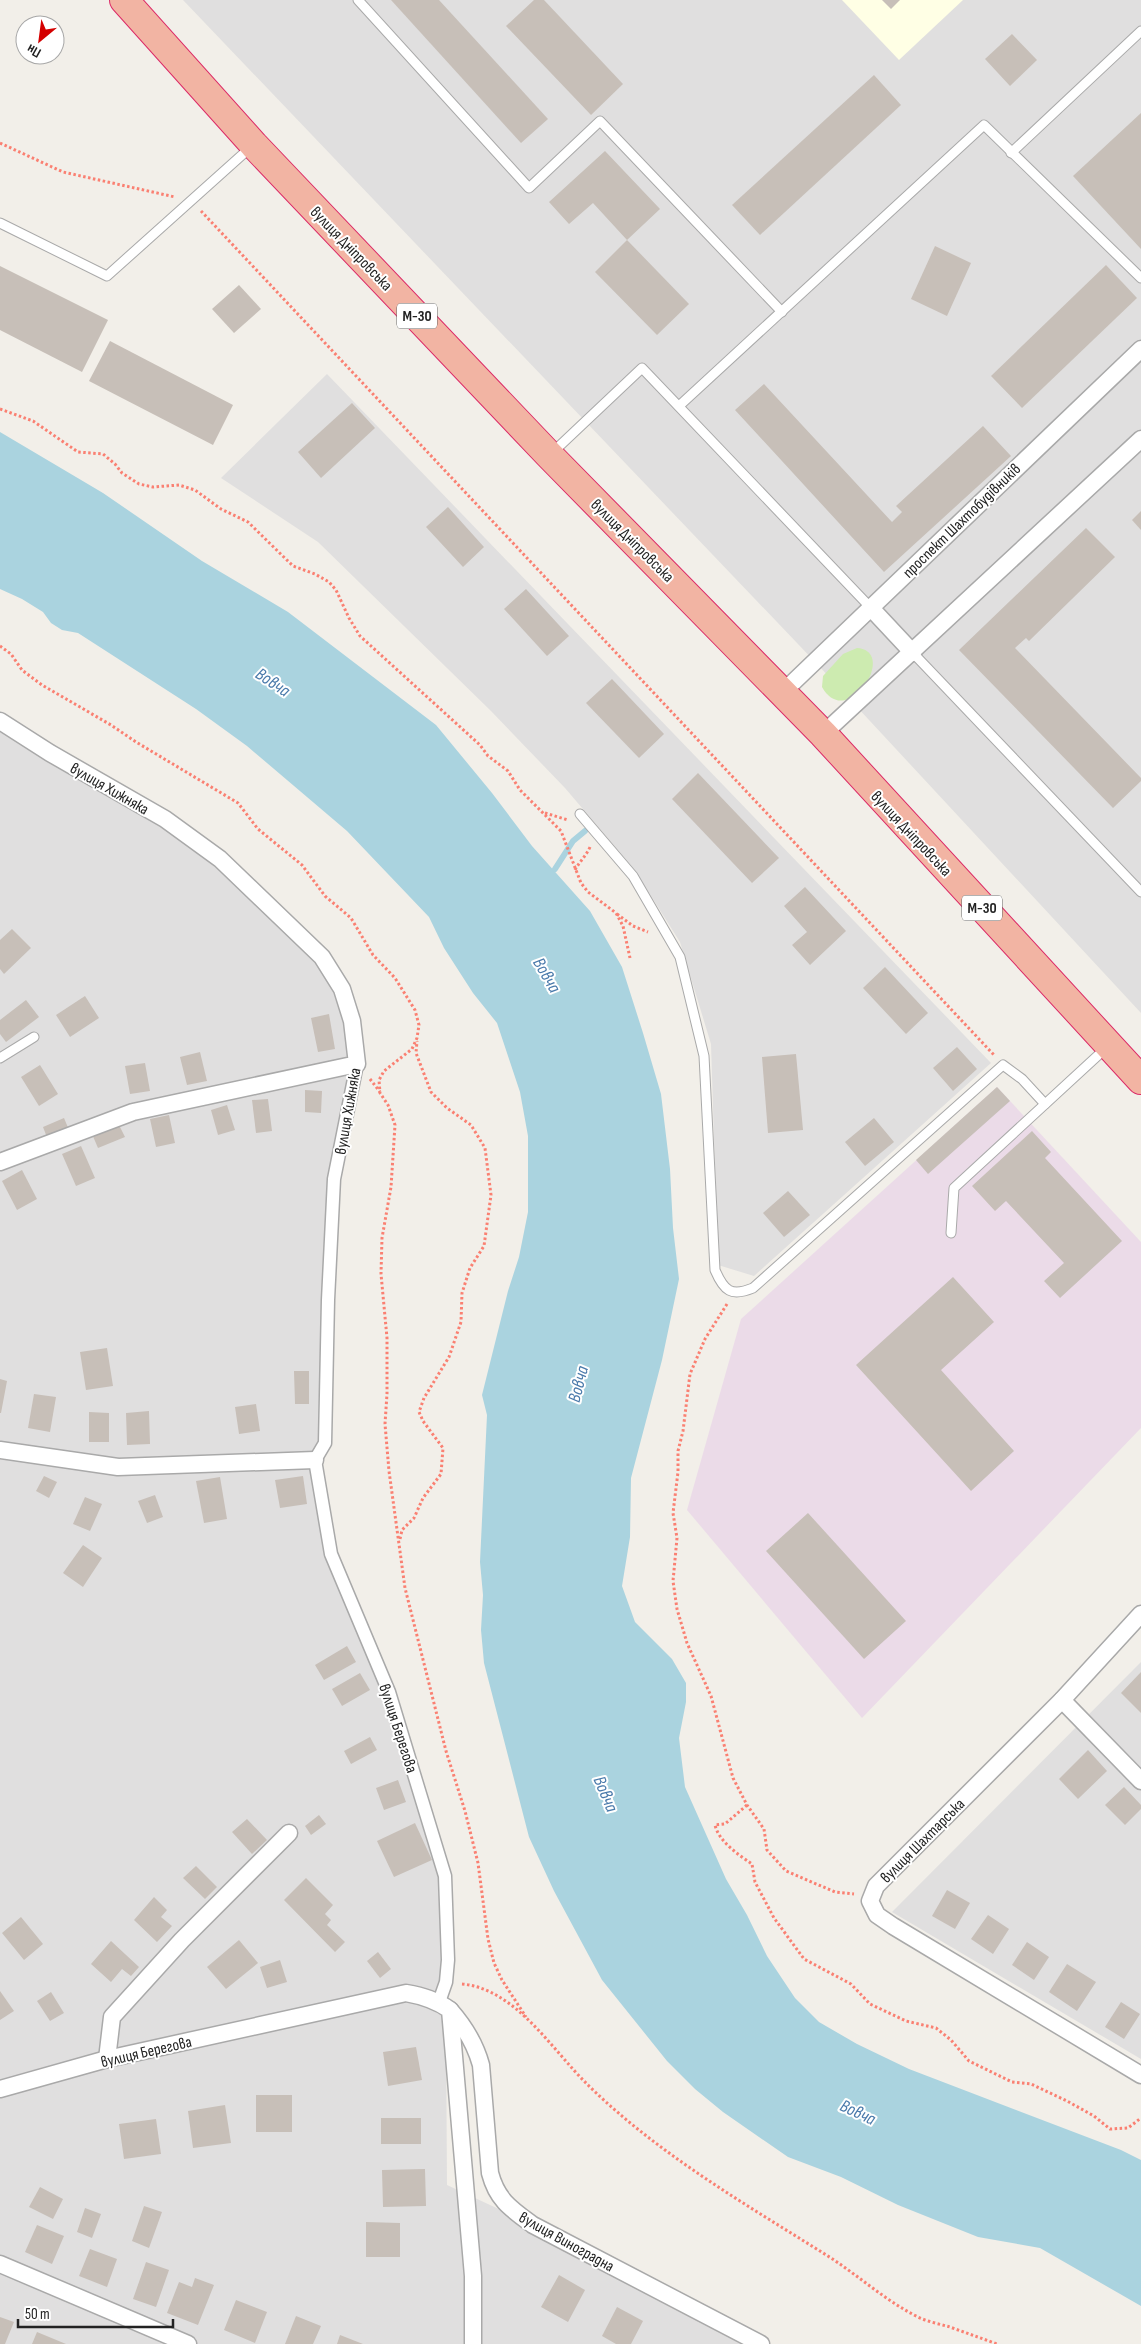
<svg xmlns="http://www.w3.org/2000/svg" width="1141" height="2344" font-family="'Sofia Sans Condensed',sans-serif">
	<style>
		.residential { fill: #e0dfdf }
		.industrial { fill: #ebdbe8 }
		.education { fill: #ffffe5 }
		.grass { fill: #cdebb0 }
		.water { fill: #aad3df }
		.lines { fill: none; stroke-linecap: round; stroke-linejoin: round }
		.stream { stroke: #aad3df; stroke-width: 6 }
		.building { fill: #c7bfb8 }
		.service-casing { stroke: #a9a9a9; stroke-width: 11 }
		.pedestrian-casing { stroke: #a9a9a9; stroke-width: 15 }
		.minor-casing { stroke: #a9a9a9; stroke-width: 19 }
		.trunk-casing { stroke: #dc2a67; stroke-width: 30 }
		.path { stroke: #fa8072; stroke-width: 3; stroke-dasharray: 2.5 2.5; stroke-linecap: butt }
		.service { stroke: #fff; stroke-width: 9 }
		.pedestrian { stroke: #fff; stroke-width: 12 }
		.minor { stroke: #fff; stroke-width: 16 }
		.trunk { stroke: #f2b4a3; stroke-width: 28 }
		.labels { text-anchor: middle; stroke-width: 4; stroke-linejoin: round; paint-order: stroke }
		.shield { fill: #fff; stroke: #646464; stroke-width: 1 }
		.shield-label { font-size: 15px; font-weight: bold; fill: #222 }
		.street-label { font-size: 16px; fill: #222; stroke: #fff }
		.water-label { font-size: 18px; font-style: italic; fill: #4a7aab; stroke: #fff }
	</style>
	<rect width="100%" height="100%" fill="#f2efe9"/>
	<g class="residential">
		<path d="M183 0H1141V1013L818 665Z"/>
		<path d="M327 374 991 1063 754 1276 718 1265 711 1044 680 942 634 869 565 788 491 711 318 542 221 478Z"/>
		<path d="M0 720 220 859 342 989 357 1064 334 1181 325 1443 315 1460 331 1554 389 1692 445 1876 447 2185 533 2225 761 2344H0Z"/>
		<path d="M1141 1662V2059L892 1912Z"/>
	</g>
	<path class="industrial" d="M997 1087 1141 1242V1428L862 1718 687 1510 741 1319Z"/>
	<path class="education" d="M842 0H963L899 60Z"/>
	<path class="grass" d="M857 648C899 651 847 732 822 687L823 676 843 654Z"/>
	<path class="water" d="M0 432 103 493 202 561 288 612 436 725 492 793 532 846 590 911 622 967 643 1033 661 1094 670 1169 673 1228 679 1279 662 1360 631 1478 630 1537 622 1586 635 1622 672 1659 686 1683V1702L679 1738 685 1787 726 1879 747 1915 767 1956 795 1998 819 2022 857 2044 909 2069 1121 2150 1141 2160V2306L1040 2248 978 2237 898 2205 841 2177 788 2157 723 2112 695 2089 667 2061 602 1980 554 1891 529 1837 484 1663 481 1630 483 1595 480 1562 487 1415 482 1395 508 1291 519 1257 528 1212V1136L520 1092 497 1023 473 993 444 948 429 917 347 831 247 746 196 709 78 633 62 630 51 623 43 612 22 599 0 589Z"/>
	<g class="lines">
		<path class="stream" d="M555 869 573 841 585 831"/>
	</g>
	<g class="building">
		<path d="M391 0H439L548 119 521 143Z"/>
		<path d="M534 0H544L623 84 591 115 506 26Z"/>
		<path d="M882 0H900L891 9Z"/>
		<path d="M1012 34 1037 60 1010 86 985 59Z"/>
		<path d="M874 75 901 105 760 235 732 205Z"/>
		<path d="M1141 113V249L1073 176Z"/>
		<path d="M605 151 660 209 627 240 593 203 569 224 549 202Z"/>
		<path d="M627 240 689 304 657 335 595 272Z"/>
		<path d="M935 246 971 263 947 316 911 299Z"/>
		<path d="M1106 265 1137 298 1022 408 991 376Z"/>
		<path d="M0 266 108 320 82 372 0 330Z"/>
		<path d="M239 285 261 309 234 333 212 309Z"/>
		<path d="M110 341 233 405 213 445 89 381Z"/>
		<path d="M764 384 892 522 902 512 896 506 983 426 1011 456 884 572 735 410Z"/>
		<path d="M352 403 375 428 321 478 298 452Z"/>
		<path d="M448 507 484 547 463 567 426 527Z"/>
		<path d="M1141 511V530L1132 520Z"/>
		<path d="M1086 528 1115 557 1029 641 1026 638 1015 648 1141 778V781L1113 808 959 650Z"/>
		<path d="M526 589 569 636 547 656 504 609Z"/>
		<path d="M612 679 664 734 639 758 586 703Z"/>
		<path d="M698 773 779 858 752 883 672 799Z"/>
		<path d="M805 887 846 931 810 965 792 945 807 932 784 906Z"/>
		<path d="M12 929 31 948 4 974 0 969V940Z"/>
		<path d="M885 967 928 1013 906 1034 863 988Z"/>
		<path d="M85 996 99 1018 70 1037 56 1015Z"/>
		<path d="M26 1000 39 1017 6 1042 0 1034V1020Z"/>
		<path d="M329 1014 335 1049 318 1052 311 1018Z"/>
		<path d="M957 1047 977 1069 953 1091 933 1068Z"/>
		<path d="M200 1052 207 1081 187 1085 180 1057Z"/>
		<path d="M796 1054 803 1130 768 1133 762 1057Z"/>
		<path d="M145 1063 150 1091 130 1094 125 1066Z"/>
		<path d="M40 1065 58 1094 39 1106 21 1077Z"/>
		<path d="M997 1087 1010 1101 928 1174 916 1160Z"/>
		<path d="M305 1090 322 1091 321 1113 305 1112Z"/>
		<path d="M268 1099 272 1131 256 1133 252 1100Z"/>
		<path d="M227 1105 235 1130 218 1135 211 1110Z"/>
		<path d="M169 1115 175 1143 156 1147 150 1119Z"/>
		<path d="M64 1118 69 1130 48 1140 43 1127Z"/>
		<path d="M874 1118 894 1142 865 1166 845 1142Z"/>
		<path d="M118 1123 125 1137 98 1148 92 1134Z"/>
		<path d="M1032 1131 1051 1152 1045 1158 1122 1241 1060 1298 1044 1281 1064 1263 1006 1201 995 1211 972 1186Z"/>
		<path d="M81 1146 95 1178 76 1186 62 1154Z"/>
		<path d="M22 1170 37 1199 17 1210 2 1181Z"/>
		<path d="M788 1191 810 1215 784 1237 763 1213Z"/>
		<path d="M953 1277 994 1322 941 1370 1014 1451 971 1491 856 1365Z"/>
		<path d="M107 1348 113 1386 86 1390 80 1352Z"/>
		<path d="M294 1371H309V1404H295Z"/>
		<path d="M0 1379 7 1381 1 1413H0Z"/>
		<path d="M34 1394 56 1397 50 1432 28 1428Z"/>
		<path d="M256 1404 260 1431 239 1434 235 1407Z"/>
		<path d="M149 1411 150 1444 127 1445 126 1413Z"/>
		<path d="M89 1412 109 1413V1442H89Z"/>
		<path d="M44 1476 57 1482 49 1498 36 1491Z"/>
		<path d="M303 1476 307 1504 280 1508 275 1480Z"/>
		<path d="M220 1477 227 1519 204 1523 196 1481Z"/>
		<path d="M155 1495 163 1517 147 1523 138 1501Z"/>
		<path d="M85 1497 102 1504 90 1531 73 1524Z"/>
		<path d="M808 1513 906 1621 864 1659 766 1551Z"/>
		<path d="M83 1545 102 1558 83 1587 63 1573Z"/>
		<path d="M347 1646 356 1662 324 1680 315 1665Z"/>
		<path d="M1141 1672V1713L1121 1693Z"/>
		<path d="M360 1673 370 1690 342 1706 332 1689Z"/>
		<path d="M370 1737 377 1750 351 1764 344 1751Z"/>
		<path d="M1088 1750 1107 1771 1078 1799 1059 1779Z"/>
		<path d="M398 1780 406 1802 384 1810 376 1788Z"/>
		<path d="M1124 1787 1141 1805V1809L1125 1825 1105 1805Z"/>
		<path d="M319 1815 326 1824 311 1835 305 1826Z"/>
		<path d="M247 1819 267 1840 252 1854 232 1832Z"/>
		<path d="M415 1823 432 1860 394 1877 377 1841Z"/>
		<path d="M196 1866 217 1887 205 1899 183 1878Z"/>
		<path d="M306 1878 333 1905 325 1914 331 1920 327 1925 345 1942 335 1952 284 1900Z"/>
		<path d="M947 1890 970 1903 955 1929 932 1916Z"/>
		<path d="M154 1897 167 1910 161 1917 172 1926 157 1942 134 1920Z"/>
		<path d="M988 1915 1009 1929 993 1954 971 1939Z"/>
		<path d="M21 1917 43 1944 24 1960 2 1933Z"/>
		<path d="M239 1940 258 1963 226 1989 207 1967Z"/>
		<path d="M111 1941 139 1967 131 1976 122 1969 111 1982 91 1964Z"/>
		<path d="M1027 1942 1049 1957 1034 1980 1012 1965Z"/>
		<path d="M378 1952 391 1969 380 1978 367 1961Z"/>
		<path d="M280 1960 287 1982 267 1988 260 1967Z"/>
		<path d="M1067 1964 1096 1982 1077 2011 1049 1992Z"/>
		<path d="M0 1991 14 2011 0 2020Z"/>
		<path d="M51 1992 64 2013 50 2021 37 2001Z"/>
		<path d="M1121 2002 1140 2014 1124 2039 1105 2027Z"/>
		<path d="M416 2047 422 2080 388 2086 383 2052Z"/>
		<rect x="256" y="2095" width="36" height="37"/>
		<path d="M225 2105 231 2143 193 2148 188 2111Z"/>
		<rect x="381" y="2118" width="40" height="26"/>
		<path d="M156 2119 161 2154 124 2159 119 2124Z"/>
		<path d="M425 2169 426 2206 383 2207 382 2170Z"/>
		<path d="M40 2187 63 2199 53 2219 29 2207Z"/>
		<path d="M144 2206 162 2212 149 2248 132 2241Z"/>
		<path d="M85 2208 101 2214 92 2238 77 2232Z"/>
		<path d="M366 2222 400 2223V2257H366Z"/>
		<path d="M37 2225 64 2236 52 2264 25 2252Z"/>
		<path d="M90 2249 117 2259 107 2287 79 2276Z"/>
		<path d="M146 2262 169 2270 156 2307 133 2299Z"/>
		<path d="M559 2275 585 2290 568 2322 541 2307Z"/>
		<path d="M195 2278 214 2285 198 2325 167 2313 179 2282 192 2287Z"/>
		<path d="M236 2300 267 2312 255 2343 224 2330Z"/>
		<path d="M617 2307 643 2321 631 2344H616L602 2336Z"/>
		<path d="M296 2316 321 2326 313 2344H285Z"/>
		<path d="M0 2317 14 2322 5 2344H0Z"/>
		<path d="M37 2332 66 2344H32Z"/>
		<path d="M340 2335 363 2344H337Z"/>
	</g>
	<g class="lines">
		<g class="service-casing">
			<g id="service">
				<path d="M358 0 529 188 600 121 782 312"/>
				<path d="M1011 153 1141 31"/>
				<path d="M0 223 107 276 252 146"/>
				<path d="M679 406 984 125 1141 278"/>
				<path d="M552 453 642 368 870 607"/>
				<path d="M913 653 1141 892"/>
				<path d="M580 814 633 876 680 957 704 1056 715 1270C724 1291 731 1297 753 1288L1003 1065 1022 1079 1045 1104"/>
				<path d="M0 1058 34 1037"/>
				<path d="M951 1233 954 1188 1106 1048"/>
			</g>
		</g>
		<g class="pedestrian-casing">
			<path id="pedestrian" d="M357 1064 334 1179 328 1300 325 1443 315 1460 331 1554 389 1692 445 1876 448 1960 446 1982 439 2002"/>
		</g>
		<g class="minor-casing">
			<g id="minor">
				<path d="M870 607 913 653"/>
				<path d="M783 692 1141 349"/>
				<path d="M0 721 50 753 165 819 220 859 322 957 342 989 352 1021 357 1064 133 1112 0 1162"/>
				<path d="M823 734 1141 439"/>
				<path d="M0 1450 118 1467 315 1460"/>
				<path d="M1141 1614 1062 1700 876 1886 870 1901 877 1915 893 1926 1141 2075"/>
				<path d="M1062 1700 1141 1781"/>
				<path d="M450 2010C465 2027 475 2043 481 2065L490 2173C497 2200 511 2209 533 2225L761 2344"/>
				<path d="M107 2059 112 2017 182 1940 289 1833"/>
				<path d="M0 2089 107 2059 406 1993C423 1996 436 2000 450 2010L473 2276V2344"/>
				<path d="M0 2264 188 2344"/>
			</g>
		</g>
		<g class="trunk-casing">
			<path id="trunk" d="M124 0 254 145 549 455 823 734 1141 1080"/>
		</g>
		<g class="path">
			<path d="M0 143 63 172 175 197"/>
			<path d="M201 211 994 1055"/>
			<path d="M0 409 33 421 78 452 103 454 115 464 122 473 139 484 153 487 179 485 195 490 221 509 248 522 293 566 315 574 329 582 336 590 349 618 360 636 480 745 488 756 508 771 520 790 561 831 581 883 588 892 616 913 623 926 630 958"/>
			<path d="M0 646 11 654 22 670 42 685 111 725 136 742 238 803 258 829 302 865 325 896 351 918 373 955 395 978 415 1010 419 1025 417 1038 412 1049 384 1071 379 1080 380 1093 388 1105 395 1125 391 1187 382 1238 381 1274 387 1338V1394L385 1424 389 1471 405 1588 446 1751 465 1811 478 1863 488 1939 494 1963 502 1980 526 2017"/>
			<path d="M545 813 568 820"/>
			<path d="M575 870C580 861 586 856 590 847"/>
			<path d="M617 914 633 926 648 932"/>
			<path d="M370 1079 380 1092"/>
			<path d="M727 1304 705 1339 690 1374 683 1431 678 1451V1472L673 1513 677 1538 673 1581 677 1609 687 1643 711 1696 733 1778 747 1805 764 1829 767 1850 786 1871 835 1892 854 1894"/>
			<path d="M400 1539 402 1530 414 1518 423 1498 441 1474 443 1448 423 1421 419 1412 424 1398 449 1357 461 1322 462 1293 470 1268 484 1246 491 1195 485 1148 471 1125 447 1108 431 1092 416 1053 417 1041"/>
			<path d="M747 1805 725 1824 715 1825C719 1842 739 1855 752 1864L755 1882 774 1918 804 1959 851 1984 870 2004 906 2021 936 2028 951 2040 969 2061 1012 2082 1031 2084 1067 2101 1094 2116 1110 2129 1128 2128 1141 2118"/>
			<path d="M462 1984C516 1989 552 2050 588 2085 659 2155 747 2205 831 2258 860 2277 886 2301 918 2317 928 2322 940 2324 950 2327 966 2333 981 2338 997 2344"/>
		</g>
		<use href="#service" class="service"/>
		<use href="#pedestrian" class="pedestrian"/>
		<use href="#minor" class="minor"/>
		<use href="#trunk" class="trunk"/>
	</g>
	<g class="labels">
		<g class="shield">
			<rect x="397" y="303.5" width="40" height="25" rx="4"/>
			<rect x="962" y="895.5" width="40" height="25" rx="4"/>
		</g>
		<g class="shield-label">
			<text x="417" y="321">М-30</text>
			<text x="982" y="913">М-30</text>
		</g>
		<g class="street-label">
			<text transform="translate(352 248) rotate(46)" y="6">вулиця Дніпровська</text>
			<text transform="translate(961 520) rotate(-44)" y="6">проспект Шахтобудівників</text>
			<text transform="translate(633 540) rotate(45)" y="6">вулиця Дніпровська</text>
			<text transform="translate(110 788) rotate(30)" y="6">вулиця Хижняка</text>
			<text transform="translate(912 833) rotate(47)" y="6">вулиця Дніпровська</text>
			<text transform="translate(347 1111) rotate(-80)" y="6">вулиця Хижняка</text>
			<text transform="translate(399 1728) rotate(72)" y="6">вулиця Берегова</text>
			<text transform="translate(922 1840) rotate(-45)" y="6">вулиця Шахтарська</text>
			<text transform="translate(146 2051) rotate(-13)" y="6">вулиця Берегова</text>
			<text transform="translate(567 2241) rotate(29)" y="6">вулиця Виноградна</text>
		</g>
		<g class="water-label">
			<text transform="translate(273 682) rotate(34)" y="6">Вовча</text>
			<text transform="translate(547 975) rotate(60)" y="6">Вовча</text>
			<text transform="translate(578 1384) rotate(-76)" y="6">Вовча</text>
			<text transform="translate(606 1794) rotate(67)" y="6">Вовча</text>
			<text transform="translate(858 2112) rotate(25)" y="6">Вовча</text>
		</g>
	</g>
	<g transform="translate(40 40) rotate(209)"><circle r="24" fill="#ffffff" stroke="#a7a7a7"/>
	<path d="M0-4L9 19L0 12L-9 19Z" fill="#d40000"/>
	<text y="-8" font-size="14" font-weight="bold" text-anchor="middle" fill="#222222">Пн</text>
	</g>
	<path d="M18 2319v8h155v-8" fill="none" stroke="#222222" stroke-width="2.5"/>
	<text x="25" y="2319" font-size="15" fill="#222222" stroke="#ffffff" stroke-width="4" paint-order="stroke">50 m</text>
</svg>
